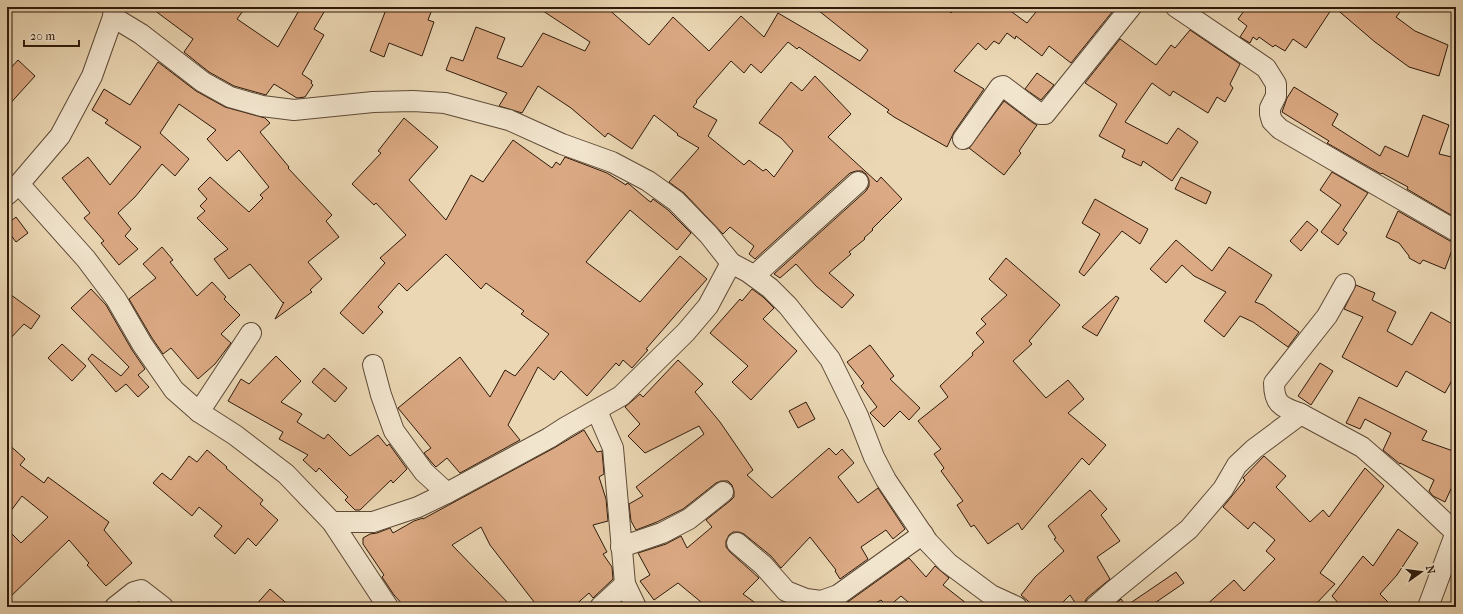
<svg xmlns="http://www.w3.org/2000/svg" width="1463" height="614" font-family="'IM FELL French Canon',serif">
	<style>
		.building { fill: #dba983; stroke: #2e1a0b }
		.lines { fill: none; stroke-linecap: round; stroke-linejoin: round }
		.minor-casing { stroke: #5d4935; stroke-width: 22 }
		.minor { stroke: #f2e5ce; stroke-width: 20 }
	</style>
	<rect width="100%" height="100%" fill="#ebd7b4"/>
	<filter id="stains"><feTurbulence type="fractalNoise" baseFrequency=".005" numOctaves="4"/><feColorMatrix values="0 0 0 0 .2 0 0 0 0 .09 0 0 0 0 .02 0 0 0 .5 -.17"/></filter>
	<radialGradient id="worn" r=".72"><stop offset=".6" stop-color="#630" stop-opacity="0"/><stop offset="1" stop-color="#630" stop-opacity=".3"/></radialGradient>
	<g class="building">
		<path d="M150 7H246L237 19 278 47 301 7H327L314 29 324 35 302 74 312 81 311 83 313 85 305 97 297 98 274 84 266 95 234 86 209 72 184 52 193 39Z"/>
		<path d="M387 7H433L428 20 434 22 422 56 389 43 384 57 370 51Z"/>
		<path d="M537 7H606L649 45 673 17 709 51 741 16 764 37 778 13 860 61 868 50 814 7H945L951 13 956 7H1005L1027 23 1040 7H1116L1071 63 1049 46 1042 56 1016 36 1015 39 1007 33 999 44 994 41 986 50 978 43 954 71 984 89 954 132 947 147 894 117 887 112 889 110 799 47 797 49 788 42 761 73 751 64 744 73 731 61 696 101 697 102 693 107 717 120 708 136 744 165 749 160 763 171 766 169 774 177 793 151 781 138 759 123 791 82 802 91 815 76 851 114 828 137 877 182 881 177 902 199 872 229 873 230 864 238 865 239 849 252 851 254 829 273 854 295 842 308 816 286 796 264 780 278 774 274 866 191 869 186V180L866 174 862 171H856L850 173 755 259 749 254 754 246 730 227 723 234 684 193 669 182 699 148 677 135 678 134 654 115 632 149 608 133 605 137 571 108 538 86 522 113 499 106 507 93 446 70 451 57 463 61 476 27 505 38 497 58 522 67 543 33 585 51 590 42Z"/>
		<path d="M1247 7H1333L1306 48 1293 39 1285 51 1275 45 1273 47 1259 37 1257 40 1253 37 1250 43 1240 37 1247 26 1238 19Z"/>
		<path d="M1334 7H1404L1396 17 1415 31 1448 45 1439 76 1409 67 1375 42Z"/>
		<path d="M1190 30 1240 64 1230 84 1233 88 1225 102 1217 97 1208 113 1173 91 1170 96 1152 83 1125 122 1167 144 1178 128 1198 142 1172 181 1143 161 1141 166 1122 157 1125 150 1099 136 1117 104 1085 83 1120 39 1156 65 1171 45 1175 48Z"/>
		<path d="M18 60 35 76 7 107V72Z"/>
		<path d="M158 62 196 91 225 107 265 118 270 123 260 132 289 167 288 168 332 215 326 221 339 237 308 262 322 279 310 290 312 292 275 319 284 302 283 303 250 264 229 279 214 259 228 249 197 218 205 211 200 206 207 199 198 189 210 177 249 212 263 198 260 195 269 187 239 150 227 161 207 139 216 130 179 104 160 133 189 159 175 176 162 164 135 197 118 213 131 229 125 236 138 249 119 265 101 243 104 241 84 218 90 213 62 178 88 157 110 185 141 147 105 123 108 120 92 110 104 89 130 105Z"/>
		<path d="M1037 73 1054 85 1041 100 1025 89Z"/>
		<path d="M1294 87 1338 114 1332 125 1380 156 1385 146 1408 157 1423 115 1449 125 1439 154 1456 158V218L1407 189 1408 187 1382 173 1381 174 1327 143 1329 141 1282 112 1287 98Z"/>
		<path d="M1004 101 1033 123 1037 125 1019 151 1021 153 1004 175 969 148Z"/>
		<path d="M404 118 438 147 409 180 446 220 471 175 483 182 513 140 552 168 556 162 560 165 565 157 607 173 626 185 627 183 629 184 649 201 651 202 653 199 668 210 691 233 677 250 630 210 586 262 640 302 680 256 707 279 646 349 648 350 632 368 623 360 619 366 616 363 587 396 561 371 554 380 538 367 508 425 520 440 460 473 447 458 436 467 433 464 424 453 431 448 398 408 460 357 490 397 505 370 515 376 549 334 521 314 524 311 486 283 481 289 446 254 407 291 399 283 378 307 383 312 363 334 340 313 385 263 380 258 406 235 376 203 374 205 352 184 381 153 378 151Z"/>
		<path d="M1332 172 1368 193 1343 230 1347 233 1338 245 1321 232 1341 205 1320 190Z"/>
		<path d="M1181 177 1211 192 1206 204 1175 189Z"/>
		<path d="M1095 199 1148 229 1140 244 1122 231 1084 276 1079 272 1100 234 1082 223Z"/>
		<path d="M1398 211 1450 241 1455 242 1445 269 1423 260 1420 264 1409 258V256L1399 243 1386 237Z"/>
		<path d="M16 217 28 233 16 242 7 230V224Z"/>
		<path d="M1307 221 1318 230 1301 251 1290 241Z"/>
		<path d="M1176 240 1212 271 1229 247 1272 275 1255 302 1263 305 1299 332 1288 347 1253 322 1240 316 1224 337 1204 321 1226 292 1194 276 1182 265 1166 283 1150 269Z"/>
		<path d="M162 247 173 260 170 262 197 296 212 282 226 297 224 299 240 315 221 334 231 343 215 364 198 379 171 348 163 354 152 338 129 299 156 278 143 264Z"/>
		<path d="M1006 258 1060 305 1029 341 1032 344 1013 361 1046 398 1068 380 1084 399 1068 413 1106 445 1089 465 1082 458 1022 530 1018 523 988 544 974 525 971 527 957 505 963 501 941 471 944 468 934 454 941 449 918 421 948 397 940 386 973 355 972 353 984 342 976 333 986 324 981 319 1007 295 989 279Z"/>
		<path d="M1356 285 1375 293 1372 300 1396 312 1387 331 1412 345 1431 312 1456 326V373L1445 393 1406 371 1397 387 1342 357 1363 317 1344 309Z"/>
		<path d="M91 289 106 305 132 350 145 369 138 375 149 387 138 397 126 384 116 392 88 359 92 354 121 376 129 367 71 308Z"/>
		<path d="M752 289 763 297 774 308 763 319 797 351 751 400 732 382 748 366 710 333 740 299 742 301Z"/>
		<path d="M7 292 40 316 31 329 24 324 7 342Z"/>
		<path d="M1116 296 1119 298 1097 336 1082 327Z"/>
		<path d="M62 344 86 366 72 381 48 358Z"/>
		<path d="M870 345 894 376 890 379 920 408 909 420 900 411 884 427 870 413 877 407 861 386 864 383 847 362Z"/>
		<path d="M276 356 301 381 281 402 302 414 297 422 324 439 328 434 350 456 378 435 387 446 389 444 407 469 393 483 391 480 360 510H355L345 500 348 497 319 468 316 472 303 460 308 455 279 439 283 432 228 401 241 379 249 384Z"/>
		<path d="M678 360 703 384 695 392 720 422 753 470 747 475 772 498 829 448 836 455 842 449 854 463 838 477 858 503 878 488 905 529 893 539 886 530 861 547 868 559 840 579 835 571 836 570 810 537 781 568 771 556 744 534 739 532H733L729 535 726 541V547L730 552 759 578 743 594 761 607H707L678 583 654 600 640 581 650 575 638 553 666 544 681 536 687 548 712 527 706 520 730 501 734 497V491L732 485 728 481H721L716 483 683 509 657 522 636 530 631 521 629 504 643 496 636 487 704 434 699 426 645 453 628 436 640 424 625 407 640 394 643 397Z"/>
		<path d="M1320 363 1333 371 1311 405 1298 396Z"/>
		<path d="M324 368 347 388 335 402 312 382Z"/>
		<path d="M1359 397 1427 431 1422 440 1456 452V478L1445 502 1433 496 1429 491 1434 480 1400 463V464L1383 450 1391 433 1365 419 1360 429 1346 423Z"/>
		<path d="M806 402 815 419 798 428 789 411Z"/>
		<path d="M584 430 597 452 602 451 604 474 599 477 606 499 608 521 593 525 607 552 603 554 612 567 613 579 593 598 589 593 573 607H538L490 545 481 527 452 545 512 607H405L394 595 382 577 384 575 363 544V538L370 534 377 533 390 528 393 533 414 521 423 518V519L554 448Z"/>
		<path d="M7 443 25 459 20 465 44 483 48 477 109 522 104 530 132 563 106 586 87 565 89 563 69 540 7 600V529L21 543 48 517 22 496 7 516Z"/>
		<path d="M207 450 227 467 226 468 263 500 260 504 278 520 256 546 248 538 235 554 214 536 222 526 199 507 192 516 153 483 162 473 171 480 189 456 197 462Z"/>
		<path d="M1264 456 1286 476 1276 487 1310 522 1323 510 1329 517 1365 468 1384 486 1320 573 1335 584 1313 607H1204L1234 580 1244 591 1275 559 1266 551 1275 540 1254 522 1248 529 1223 507 1245 480 1243 478Z"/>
		<path d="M1090 490 1107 509 1101 515 1120 541 1097 557 1110 579 1087 598 1084 603V607H1078L1070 595 1058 607H1035L1021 595 1035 577 1064 551 1054 539 1056 538 1048 526Z"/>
		<path d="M1398 529 1418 543 1397 575 1380 594 1393 607H1342L1332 596 1363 556 1373 566Z"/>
		<path d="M909 558 926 577 935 566 949 578 943 585 971 607H914L901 596 888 607 881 600 869 607H839L845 604Z"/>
		<path d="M1176 572 1184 583 1149 607H1112L1121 599 1126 606Z"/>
		<path d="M270 589 291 607H254Z"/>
	</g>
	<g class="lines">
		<g class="minor-casing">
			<g id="minor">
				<path d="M1176 7 1266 68 1276 84V96L1270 108V114L1272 121 1280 129 1456 231"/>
				<path d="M113 17 141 34 203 82 230 97 262 106 294 110 373 102 413 101 445 103 509 120 562 144 612 162 648 181 676 201 709 235 731 263 748 272 770 288 788 306 830 359 858 416 874 457 886 480 928 542 948 563 991 595 1017 607"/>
				<path d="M963 139 1000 87 1003 86 1040 114H1045L1131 7"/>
				<path d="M19 184 86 259 116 299 142 344 174 390 199 412 235 435 286 474 332 522 388 607"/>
				<path d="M7 195 19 184 60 136 92 76 113 17 114 7"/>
				<path d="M754 276 858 182"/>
				<path d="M373 365 381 395 394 431 424 472 447 493"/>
				<path d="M597 411 613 448 625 584 636 607"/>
				<path d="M199 412 251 333"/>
				<path d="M1301 414C1283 407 1274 406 1274 383L1327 316 1345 284"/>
				<path d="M332 522H373L418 507 447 493 549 438 566 427 621 396 686 332 708 306 731 263"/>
				<path d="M737 543 763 565 786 591 806 599 821 601 838 595 923 534"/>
				<path d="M621 547 662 533 689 519 723 492"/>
				<path d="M115 607 134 592 141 590 163 607"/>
				<path d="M600 607 625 584"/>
				<path d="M1095 607 1113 591 1189 529 1223 489 1237 465 1254 449 1301 414 1362 447 1399 479 1456 533"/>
				<path d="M1428 607 1456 532"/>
			</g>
		</g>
		<use href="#minor" class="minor"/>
	</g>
	<rect width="1463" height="614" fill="none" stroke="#ebd7b4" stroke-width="24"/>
	<rect x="8" y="8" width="1447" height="598" fill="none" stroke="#2e1a0b" stroke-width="2"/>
	<rect x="12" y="12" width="1439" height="590" fill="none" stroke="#2e1a0b"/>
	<g transform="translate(1421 572) rotate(76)" stroke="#f2e5ce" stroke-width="3" paint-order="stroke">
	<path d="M0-3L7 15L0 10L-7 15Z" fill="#2e1a0b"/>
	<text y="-6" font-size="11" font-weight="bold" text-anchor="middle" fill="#2e1a0b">N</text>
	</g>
	<path d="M24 40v6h55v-6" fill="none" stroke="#2e1a0b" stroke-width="2"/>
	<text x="30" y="40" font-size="12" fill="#2e1a0b" stroke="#f2e5ce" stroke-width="3" paint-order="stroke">20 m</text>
	<rect width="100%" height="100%" filter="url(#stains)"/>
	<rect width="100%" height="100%" fill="url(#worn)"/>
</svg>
